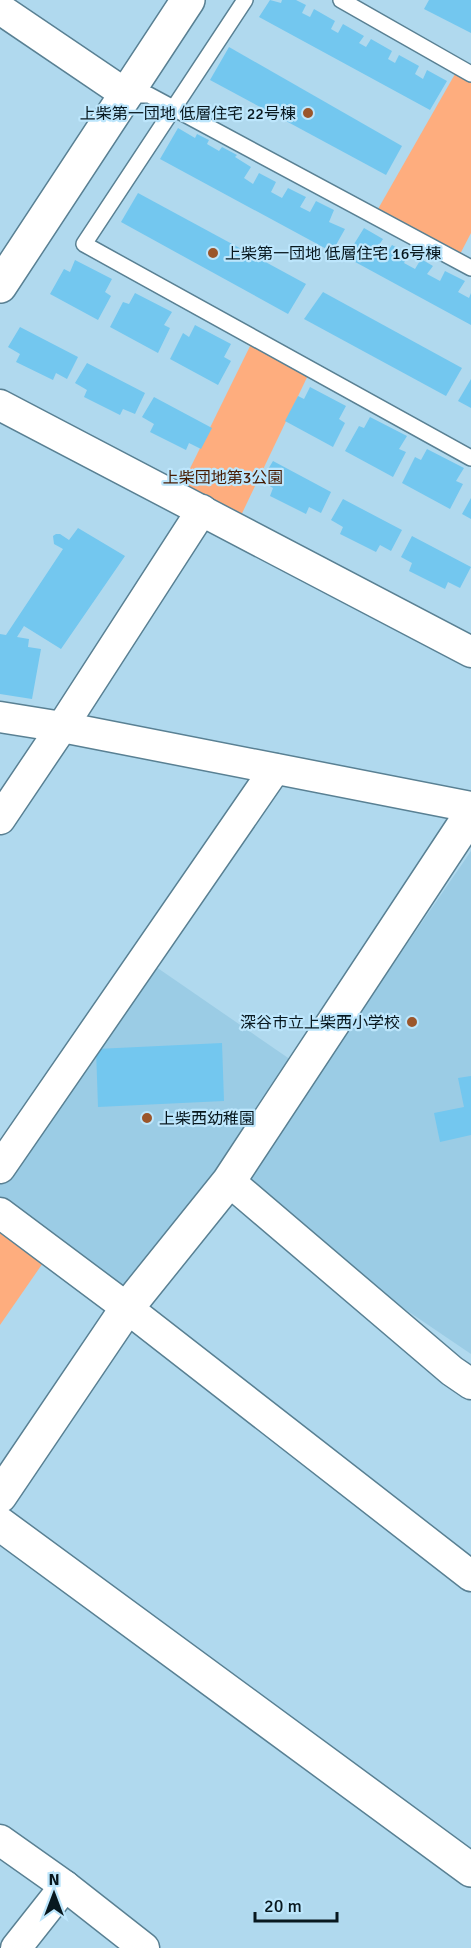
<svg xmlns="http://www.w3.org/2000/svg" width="471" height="1948" font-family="Signika,'Noto Sans JP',sans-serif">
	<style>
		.built { fill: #9bcce5 }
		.green { fill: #fead7e }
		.building { fill: #73c7ef }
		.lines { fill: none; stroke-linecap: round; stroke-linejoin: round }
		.lane-casing { stroke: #598093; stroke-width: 18 }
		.street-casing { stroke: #598093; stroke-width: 33 }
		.secondary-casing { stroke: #598093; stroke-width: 36 }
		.lane { stroke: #fff; stroke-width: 15 }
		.street { stroke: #fff; stroke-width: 30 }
		.secondary { stroke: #fff; stroke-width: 33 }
		.poi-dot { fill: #9b562b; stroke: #bde6fc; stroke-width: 2 }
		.labels { text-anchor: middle; stroke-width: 4.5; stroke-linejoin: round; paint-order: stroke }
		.poi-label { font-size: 16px; fill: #08181f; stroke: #bde6fc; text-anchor: end }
		.park-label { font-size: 16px; fill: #461a00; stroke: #bde6fc }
	</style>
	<rect width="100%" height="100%" fill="#b0d9ee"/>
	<g class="built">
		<path d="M471 851V1354L235 1194Z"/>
		<path d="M146 960 294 1062 126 1303 0 1210V1174Z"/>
	</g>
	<g class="green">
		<path d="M459 67 471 74V233L457 260 374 216Z"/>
		<path d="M254 338 311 369 235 528 176 497Z"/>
		<path d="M0 1227 45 1260 0 1325Z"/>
	</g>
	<g class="building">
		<path d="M270 0 281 3 282 0H296L306 5 302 13 310 17 314 9 335 21 331 29 338 33 343 24 364 36 359 43 366 47 371 39 392 51 388 59 395 63 399 55 419 66 415 74 423 79 427 70 447 81 430 110 259 17Z"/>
		<path d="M429 0H471V33L424 9Z"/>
		<path d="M229 47 402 146 386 175 210 80Z"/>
		<path d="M178 128 195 138 197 134 209 140 207 144 219 151 222 147 237 155 235 157 251 167 244 178 253 184 259 173 276 182 271 192 282 198 288 188 306 197 300 207 310 212 316 201 334 210 329 222 345 229 332 252 160 159Z"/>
		<path d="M138 193 306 284 288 314 121 222Z"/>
		<path d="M364 228 383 239 377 248 386 254 392 245 409 254 404 263 415 269 421 259 433 266 427 274 440 281 445 271 465 281 458 292 469 298 471 293V325L346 257Z"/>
		<path d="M75 260 112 279 105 292 111 296 98 320 50 294 64 269 70 272Z"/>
		<path d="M323 292 462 368 446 396 304 319Z"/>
		<path d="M135 293 172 312 164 325 170 328 158 353 110 327 123 302 129 304Z"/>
		<path d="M195 325 231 344 224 357 231 361 218 385 170 359 183 333 189 337Z"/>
		<path d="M20 327 78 357 67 379 56 373 53 380 16 362 20 354 8 347Z"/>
		<path d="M87 363 145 393 135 414 123 409 120 415 84 397 87 390 75 383Z"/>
		<path d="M471 379V408L458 401Z"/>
		<path d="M310 387 346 406 339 419 345 423 333 447 285 421 298 396 304 399Z"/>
		<path d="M154 397 212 428 201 449 189 443 186 450 150 432 154 424 142 417Z"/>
		<path d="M370 417 407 436 399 449 406 452 393 477 345 451 359 426 364 428Z"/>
		<path d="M427 449 464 468 456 481 463 484 450 509 402 483 415 457 421 460Z"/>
		<path d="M273 461 331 492 321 513 309 507 306 514 270 496 273 488 261 481Z"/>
		<path d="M471 498V519L462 514Z"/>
		<path d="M343 499 402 530 391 551 380 545 376 552 340 534 343 527 331 520Z"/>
		<path d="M78 528 125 556 61 649 24 626 17 637 29 639 28 647 41 649 32 699 0 694V634L6 635 63 549 54 544 53 536 56 534H60L69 540Z"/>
		<path d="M412 536 471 567 460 588 448 582 445 589 409 571 412 563 401 557Z"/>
		<path d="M222 1043 224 1101 98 1107 96 1049Z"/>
		<path d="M471 1076V1135L440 1142 434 1113 464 1107 458 1078Z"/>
	</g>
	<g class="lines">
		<g class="lane-casing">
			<g id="lane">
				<path d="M245 0 84 244 471 458"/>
				<path d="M341 0 471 74"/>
				<path d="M127 95H149L471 268"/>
			</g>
		</g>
		<g class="street-casing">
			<g id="street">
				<path d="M0 9 127 95"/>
				<path d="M0 405 471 652"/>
				<path d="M0 717 62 727 471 807"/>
				<path d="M0 819 62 727 202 510"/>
				<path d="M0 1168 275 769"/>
				<path d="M229 1181 452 1371 471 1384"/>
				<path d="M0 1213 127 1308 471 1576"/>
				<path d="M0 1840 65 1886 144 1948"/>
				<path d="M16 1948 65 1886"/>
			</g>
		</g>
		<g class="secondary-casing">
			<g id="secondary">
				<path d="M0 286 188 0"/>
				<path d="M0 1496 127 1308 229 1181 471 814"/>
				<path d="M0 1524 471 1870"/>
			</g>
		</g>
		<use href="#lane" class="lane"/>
		<use href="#street" class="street"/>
		<use href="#secondary" class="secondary"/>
	</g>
	<g class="poi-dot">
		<circle cx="308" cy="113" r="6"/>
		<circle cx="213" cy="253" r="6"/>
		<circle cx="412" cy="1022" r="6"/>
		<circle cx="147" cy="1118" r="6"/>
	</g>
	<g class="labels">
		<g class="poi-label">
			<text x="296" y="119">上柴第一団地 低層住宅 22号棟</text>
			<text x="225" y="259" text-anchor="start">上柴第一団地 低層住宅 16号棟</text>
			<text x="400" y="1028">深谷市立上柴西小学校</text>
			<text x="159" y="1124" text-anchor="start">上柴西幼稚園</text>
		</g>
		<g class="park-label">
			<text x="223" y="483">上柴団地第3公園</text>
		</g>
	</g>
	<g transform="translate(54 1894)" stroke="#bde6fc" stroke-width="4.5" paint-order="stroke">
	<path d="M0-4.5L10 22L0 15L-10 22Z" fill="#08181f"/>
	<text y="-9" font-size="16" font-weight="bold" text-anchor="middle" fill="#08181f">N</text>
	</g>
	<path d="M255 1912v9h82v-9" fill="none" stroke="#08181f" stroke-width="3"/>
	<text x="264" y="1912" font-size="18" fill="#08181f" stroke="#bde6fc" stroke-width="4.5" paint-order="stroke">20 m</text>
</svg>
